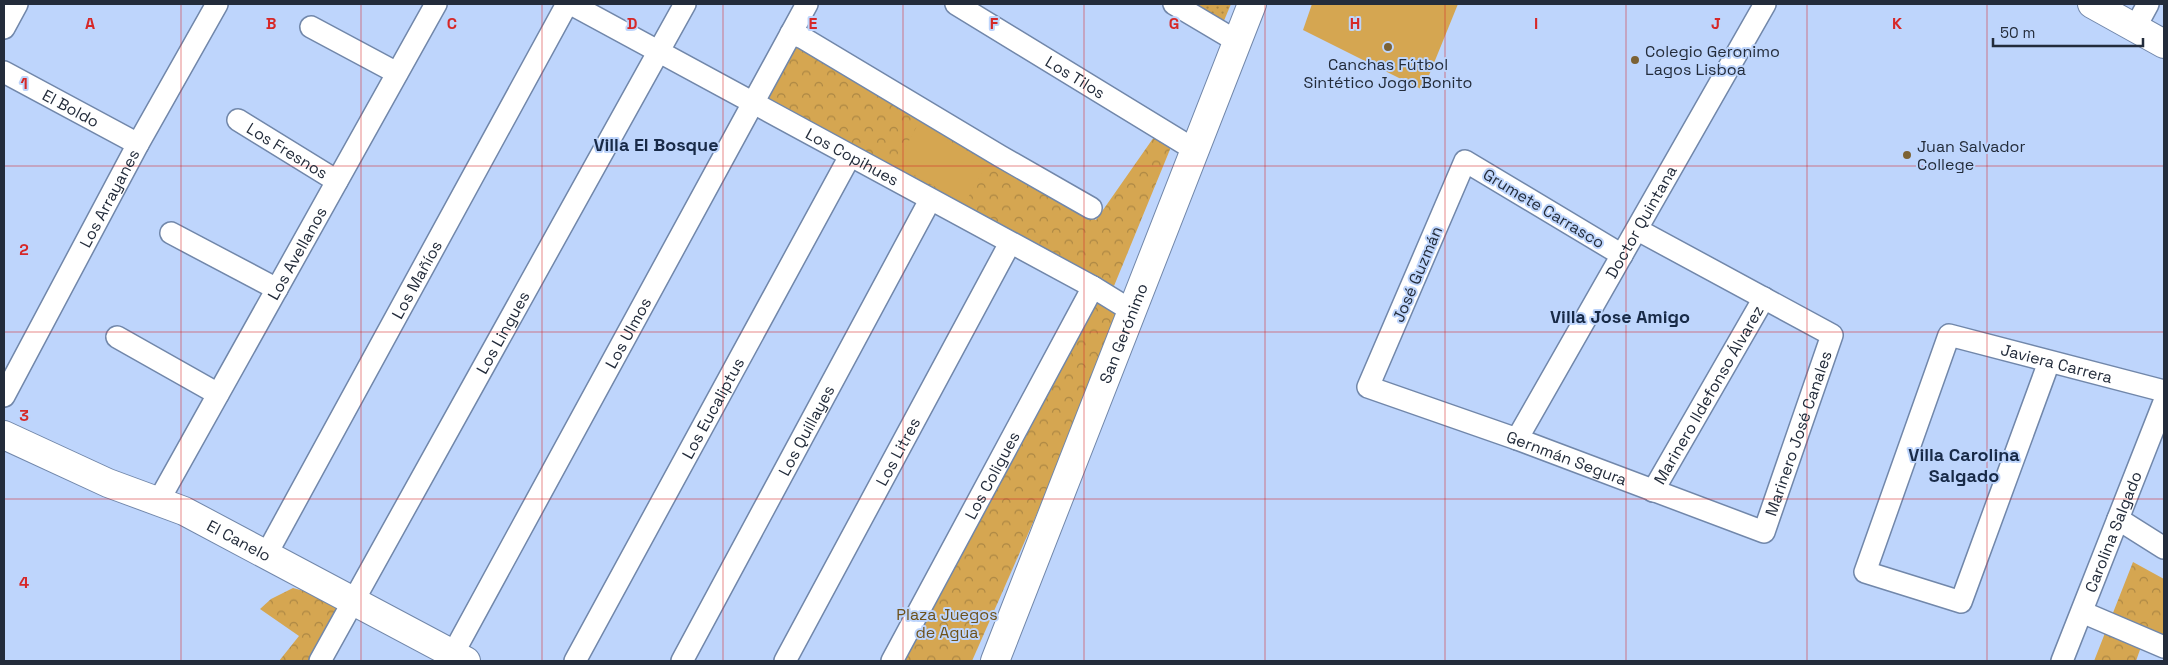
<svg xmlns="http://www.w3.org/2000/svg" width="2168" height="665" font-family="'Space Grotesk',sans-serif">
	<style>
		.grass { fill: url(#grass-dots) }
		.forest { fill: url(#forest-crowns) }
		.pitch { fill: #d5a651 }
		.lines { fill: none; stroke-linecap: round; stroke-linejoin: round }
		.street-casing { stroke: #7187aa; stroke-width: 24 }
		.secondary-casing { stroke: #7187aa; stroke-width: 30 }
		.street { stroke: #fff; stroke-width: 21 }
		.secondary { stroke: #fff; stroke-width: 28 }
		.grid { fill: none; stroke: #d62828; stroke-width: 1; stroke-opacity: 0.55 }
		.poi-dot { fill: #7c6234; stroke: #bed5fc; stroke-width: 2 }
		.labels { text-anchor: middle; stroke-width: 4; stroke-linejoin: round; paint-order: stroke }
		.poi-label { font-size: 16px; fill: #232c3b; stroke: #bed5fc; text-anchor: start }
		.street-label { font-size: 16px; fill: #232c3b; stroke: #bed5fc }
		.park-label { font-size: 16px; fill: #6e521b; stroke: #bed5fc }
		.neighbourhood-label { font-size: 18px; font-weight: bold; fill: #182a47; stroke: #bed5fc }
		.grid-label { font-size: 16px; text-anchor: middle; font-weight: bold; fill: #d62828; stroke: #bed5fc; stroke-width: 4; stroke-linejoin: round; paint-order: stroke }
	</style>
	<defs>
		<pattern id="grass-dots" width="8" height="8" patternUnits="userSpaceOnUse" patternTransform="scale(1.25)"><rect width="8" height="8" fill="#d5a651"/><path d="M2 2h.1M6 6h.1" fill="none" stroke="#ac8744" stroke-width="1.8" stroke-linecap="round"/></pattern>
		<pattern id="forest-crowns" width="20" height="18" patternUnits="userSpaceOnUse" patternTransform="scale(1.25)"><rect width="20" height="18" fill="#d5a651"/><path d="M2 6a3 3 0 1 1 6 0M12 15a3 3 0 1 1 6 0" fill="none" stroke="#ac8744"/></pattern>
	</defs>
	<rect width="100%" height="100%" fill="#bed5fc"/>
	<path class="grass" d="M1195 4H1231L1223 23Z"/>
	<g class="forest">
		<path d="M782 34 1096 220 1154 137 1171 147 1114 286 745 92Z"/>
		<path d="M1085 296 1124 316 972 661H883Z"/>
		<path d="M2133 562 2164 579V637L2147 630 2136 661H2094Z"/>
		<path d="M293 588 308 592 339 608 310 661H279L299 636 260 609 271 599Z"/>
	</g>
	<g class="pitch">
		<path d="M1312 4H1458L1423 90 1303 30Z"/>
		<path d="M918 124 988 162 965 203 896 165Z"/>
	</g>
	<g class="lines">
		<g class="street-casing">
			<g id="street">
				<path id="s1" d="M571 4 1093 287 1132 311"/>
				<path id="s2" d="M956 4 1195 150"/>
				<path d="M1174 4 1238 42"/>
				<path d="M311 27 397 73"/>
				<path d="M4 28 17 4"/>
				<path d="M2135 28 2148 4"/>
				<path d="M791 33 803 38 1000 156 1091 208"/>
				<path id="s3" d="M4 72 138 144"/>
				<path id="s4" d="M238 120 337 181"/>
				<path d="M171 233 277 289"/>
				<path id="s5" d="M1622 255 1465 161 1368 387 1517 439 1764 532 1832 335 1638 230"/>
				<path d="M117 337 218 394"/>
				<path id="s6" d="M2049 362 1961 602 1865 572 1949 335 2164 391"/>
				<path id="s7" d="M4 396 138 144 217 4"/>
				<path id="s8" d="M1517 439 1765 4"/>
				<path id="s9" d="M1653 491 1764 298"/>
				<path id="s10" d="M158 502 436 4"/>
				<path d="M2118 519 2164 548"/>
				<path id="s11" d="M266 555 567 4"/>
				<path d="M2082 612 2164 647"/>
				<path id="s12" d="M320 661 685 4"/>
				<path id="s13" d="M449 661 807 4"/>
				<path id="s14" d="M575 661 850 156"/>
				<path id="s15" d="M682 661 930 200"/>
				<path id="s16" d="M785 661 1010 243"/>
				<path id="s17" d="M892 661 1093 287"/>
				<path id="s18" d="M2062 661 2164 402"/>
			</g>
		</g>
		<g class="secondary-casing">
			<g id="secondary">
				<path d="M2092 4 2164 44"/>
				<path id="s19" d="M4 435 108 483 184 511 466 661"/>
				<path id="s20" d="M995 661 1252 4"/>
			</g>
		</g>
		<use href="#street" class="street"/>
		<use href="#secondary" class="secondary"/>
	</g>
	<path class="grid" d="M181 4V661M361 4V661M542 4V661M723 4V661M903 4V661M1084 4V661M1265 4V661M1445 4V661M1626 4V661M1807 4V661M1987 4V661M4 166H2164M4 332H2164M4 499H2164"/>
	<g class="poi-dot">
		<circle cx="1388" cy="47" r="5"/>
		<circle cx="1635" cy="60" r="5"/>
		<circle cx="1907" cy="155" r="5"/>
	</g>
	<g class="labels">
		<g class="poi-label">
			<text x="1645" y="57">Colegio Geronimo<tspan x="1645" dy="18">Lagos Lisboa</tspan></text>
			<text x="1388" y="70" text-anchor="middle">Canchas Fútbol<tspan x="1388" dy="18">Sintético Jogo Bonito</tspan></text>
			<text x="1917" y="152">Juan Salvador<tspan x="1917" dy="18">College</tspan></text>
		</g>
		<g class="street-label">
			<text dy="6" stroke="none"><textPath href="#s2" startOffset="140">Los Tilos</textPath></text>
			<text dy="6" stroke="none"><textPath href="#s3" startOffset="76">El Boldo</textPath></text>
			<text dy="6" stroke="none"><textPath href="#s4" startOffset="58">Los Fresnos</textPath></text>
			<text dy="6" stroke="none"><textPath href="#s1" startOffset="320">Los Copihues</textPath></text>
			<text dy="6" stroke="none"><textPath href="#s7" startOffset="224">Los Arrayanes</textPath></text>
			<text transform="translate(1544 208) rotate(31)" y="6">Grumete Carrasco</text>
			<text dy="6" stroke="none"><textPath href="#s8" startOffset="250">Doctor Quintana</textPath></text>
			<text dy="6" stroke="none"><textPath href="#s10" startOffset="285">Los Avellanos</textPath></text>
			<text transform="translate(1417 274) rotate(-67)" y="6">José Guzmán</text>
			<text dy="6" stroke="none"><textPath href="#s11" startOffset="314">Los Mañíos</textPath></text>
			<text dy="6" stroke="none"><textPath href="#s13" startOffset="374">Los Ulmos</textPath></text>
			<text dy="6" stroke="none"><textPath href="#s20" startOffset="352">San Gerónimo</textPath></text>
			<text dy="6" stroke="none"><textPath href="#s12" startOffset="376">Los Lingues</textPath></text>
			<text dy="6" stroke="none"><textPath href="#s6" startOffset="719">Javiera Carrera</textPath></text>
			<text dy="6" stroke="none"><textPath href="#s9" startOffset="111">Marinero Ildefonso Álvarez</textPath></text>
			<text dy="6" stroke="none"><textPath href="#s14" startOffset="288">Los Eucaliptus</textPath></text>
			<text dy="6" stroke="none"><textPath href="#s15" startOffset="262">Los Quillayes</textPath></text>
			<text dy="6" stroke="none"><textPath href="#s5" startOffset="955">Marinero José Canales</textPath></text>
			<text dy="6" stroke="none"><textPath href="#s16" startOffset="238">Los Litres</textPath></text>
			<text dy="6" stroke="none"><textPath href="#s5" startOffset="640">Gernmán Segura</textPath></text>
			<text dy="6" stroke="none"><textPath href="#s17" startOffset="211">Los Coligues</textPath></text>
			<text dy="6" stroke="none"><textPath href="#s18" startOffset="139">Carolina Salgado</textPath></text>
			<text dy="6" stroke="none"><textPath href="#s19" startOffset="258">El Canelo</textPath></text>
		</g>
		<g class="park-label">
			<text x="947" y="620">Plaza Juegos<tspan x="947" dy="18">de Agua</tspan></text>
		</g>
		<g class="neighbourhood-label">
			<text x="656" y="151">Villa El Bosque</text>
			<text x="1620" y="323">Villa Jose Amigo</text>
			<text x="1964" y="461">Villa Carolina<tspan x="1964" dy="21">Salgado</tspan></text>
		</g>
	</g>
	<g class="grid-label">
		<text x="90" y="29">A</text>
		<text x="271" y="29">B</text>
		<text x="452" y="29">C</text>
		<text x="632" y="29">D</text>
		<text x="813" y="29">E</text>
		<text x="994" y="29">F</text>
		<text x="1174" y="29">G</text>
		<text x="1355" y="29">H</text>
		<text x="1536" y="29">I</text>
		<text x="1716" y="29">J</text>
		<text x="1897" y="29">K</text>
		<text x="24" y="89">1</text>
		<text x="24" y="255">2</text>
		<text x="24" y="421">3</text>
		<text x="24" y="588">4</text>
	</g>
	<rect width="2168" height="665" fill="none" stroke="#232c3b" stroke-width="10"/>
	<path d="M1993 38v8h150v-8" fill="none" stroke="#232c3b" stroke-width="2.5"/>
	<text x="2000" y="38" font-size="15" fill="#232c3b" stroke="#bed5fc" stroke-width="4" paint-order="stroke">50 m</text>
</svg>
